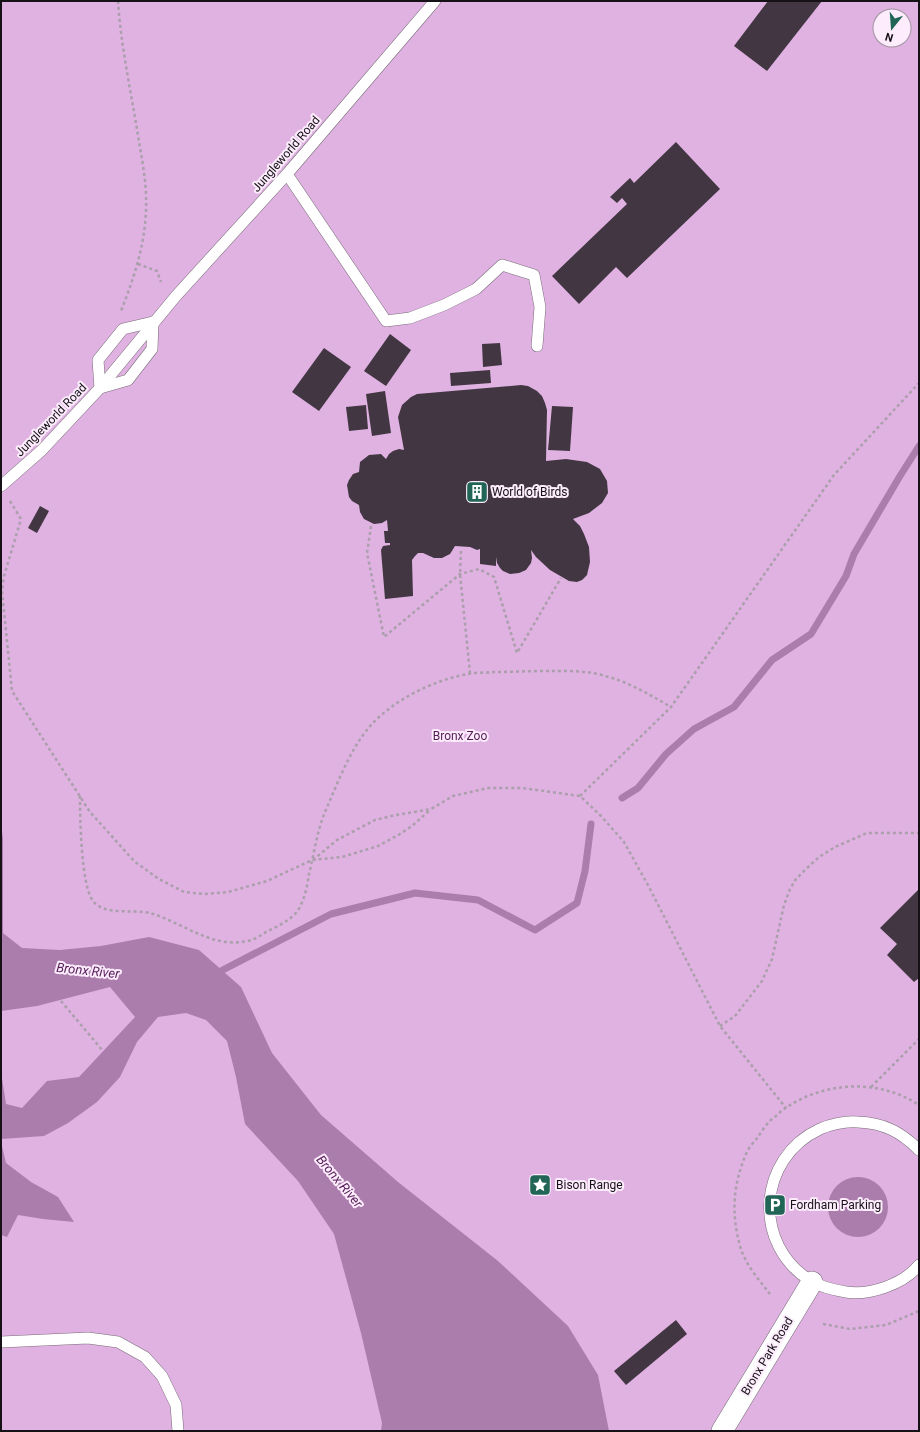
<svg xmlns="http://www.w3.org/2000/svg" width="920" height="1432" font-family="Roboto,sans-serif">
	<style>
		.green { fill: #dfb2e1; fill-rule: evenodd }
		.water { fill: #ab7dad }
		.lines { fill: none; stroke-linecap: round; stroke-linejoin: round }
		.stream { stroke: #ab7dad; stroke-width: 7 }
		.building { fill: #423643 }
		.service-casing { stroke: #796b79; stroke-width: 12 }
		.minor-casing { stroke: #796b79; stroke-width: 22 }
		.path { stroke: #ab9fac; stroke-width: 2.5; stroke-dasharray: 3 3; stroke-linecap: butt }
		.service { stroke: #fff; stroke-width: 11 }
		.minor { stroke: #fff; stroke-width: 21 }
		.labels { text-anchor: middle; stroke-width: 4; stroke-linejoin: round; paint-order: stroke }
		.street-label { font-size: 12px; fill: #161117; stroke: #fcecfc }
		.poi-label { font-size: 12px; fill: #161117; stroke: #fcecfc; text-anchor: start }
		.park-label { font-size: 12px; fill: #541b57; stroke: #fcecfc }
		.water-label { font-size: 13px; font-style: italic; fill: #59205c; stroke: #fcecfc }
	</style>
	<rect width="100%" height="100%" fill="#efdfef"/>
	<path class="green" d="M1 1H919V1431H1ZM880 16H904V40H880Z"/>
	<g class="water">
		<path d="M1 824 3 839V933L22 948 60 950 101 946 149 937 199 950 241 987 272 1053 321 1115 398 1182 498 1261 568 1326 598 1375 609 1431H381L382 1423 361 1333 334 1234 298 1181 245 1124 236 1077 227 1041 206 1020 186 1013 158 1017 137 1042 120 1077 97 1102 68 1123 44 1136 1 1139V1072L6 1104 22 1108 47 1081 79 1077 135 1017 110 987 37 1006 1 1011Z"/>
		<path d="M1 1142 6 1163 31 1182 58 1197 74 1222 43 1219 18 1215 7 1237 1 1235Z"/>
		<circle cx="858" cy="1207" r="30"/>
	</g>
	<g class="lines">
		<g class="stream">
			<path d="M622 798 638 788 666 754 694 729 734 707 772 660 811 634 846 576 854 554 900 476 919 446"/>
			<path d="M215 974 331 914 415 893 478 900 535 930 577 903 585 871 591 824"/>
		</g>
	</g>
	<g class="building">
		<path d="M768 1H822L767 71 734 46Z"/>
		<path d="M676 142 720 189 627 278 616 267 579 304 552 276 627 204 622 198 617 203 610 197 630 178 634 183Z"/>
		<path d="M390 334 411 350 386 386 364 371Z"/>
		<path d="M500 343 502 365 483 367 482 344Z"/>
		<path d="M324 348 351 367 319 411 292 392Z"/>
		<path d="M490 370 491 383 451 386 450 373Z"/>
		<path d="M521 385 528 386 537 391 542 396 545 403 547 410 546 461 566 459 587 462 600 469 607 481 608 493 602 503 589 513 573 519 580 526 584 534 589 547 590 562 587 575 582 580 577 582 569 581 550 570 536 557 531 550 532 558 531 563 526 570 519 573 510 574 503 571 500 568 497 563 496 557V566L480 564V549L477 550 470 547 455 546 450 554 442 558H434L423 553H418L415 556 412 560 413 596 385 599 381 550 383 546 390 545V543H385L384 531H388L387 520 382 523 374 524 364 519 360 512 359 505 352 501 349 497 347 485 349 480 353 474 359 472 360 462 369 455 381 454 386 459 389 454 393 451 399 449 404 450 398 417 402 405 411 397 417 394Z"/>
		<path d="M385 391 391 433 372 436 366 394Z"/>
		<path d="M366 405 368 429 349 431 346 407Z"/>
		<path d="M552 406 573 407 570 451 548 450Z"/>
		<path d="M40 506 49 511 37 533 28 528Z"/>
		<path d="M919 889V978L914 982 887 955 897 944 880 928Z"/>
		<path d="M676 1320 687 1334 626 1385 614 1371Z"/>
	</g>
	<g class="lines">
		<g class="service-casing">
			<g id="service">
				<path d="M287 174 386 321 410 318 444 305 476 289 502 265 534 275 540 307 537 346"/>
				<path d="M100 388 98 360 123 329 153 322"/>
				<path d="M100 388 128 380 152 349 153 322"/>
				<path d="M1 486 42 450 100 388 176 296 287 174 435 1"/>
				<path d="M919 1150C901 1132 884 1123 858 1122 845 1121 832 1124 820 1129 757 1158 752 1245 811 1281 821 1287 834 1290 846 1292 869 1296 904 1284 919 1265"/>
				<path d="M1 1342 88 1338 118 1342 145 1357 162 1376 176 1405 178 1431"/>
			</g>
		</g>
		<g class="minor-casing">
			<path id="minor" d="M722 1431 812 1282"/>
		</g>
		<g class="path">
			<path d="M118 1C121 48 132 96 139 142 143 164 147 187 146 209 145 245 134 278 121 311"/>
			<path d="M138 264 157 271 161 282"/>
			<path d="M10 501 21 519 4 576 2 591 12 691 90 812 134 861 159 879 184 892 204 894 228 892 267 881 312 860 342 857 378 846 400 834 412 826 431 809"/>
			<path d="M371 526 367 553 384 637 460 574 479 569 494 577 517 653 561 578"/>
			<path d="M461 551 460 574 470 673"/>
			<path d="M80 796C80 817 81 886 93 901 104 916 134 909 150 913 182 922 212 949 247 941 254 940 260 936 266 932 276 927 287 922 295 914 304 904 307 887 309 874 314 854 317 831 325 812 338 782 350 749 371 725 395 699 434 680 468 674 477 672 486 673 494 672 511 672 528 671 546 671 565 671 586 670 605 676 629 682 650 695 671 707"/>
			<path d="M580 796 671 707 834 475 919 383"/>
			<path d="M313 860 337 840 375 820 396 815 431 809 453 796 488 788H522L580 796 601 816 624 842 649 887 720 1026 786 1108"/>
			<path d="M61 1001 103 1051"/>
			<path d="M720 1026 735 1016 762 981 772 959 784 905 790 889 796 879 806 869 819 857 835 847 867 833H919"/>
			<path d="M871 1087 919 1039"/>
			<path d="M770 1294C759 1280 745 1264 740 1246 731 1213 733 1185 746 1154 748 1148 754 1142 758 1137 761 1132 765 1126 769 1122 772 1118 777 1116 780 1112 819 1082 877 1077 919 1105"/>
			<path d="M823 1324 850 1329 886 1325 919 1311"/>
		</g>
		<use href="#service" class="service"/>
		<use href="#minor" class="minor"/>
	</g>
	<defs>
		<g id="building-square" transform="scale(1.15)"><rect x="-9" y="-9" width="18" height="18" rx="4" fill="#216556" stroke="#fcecfc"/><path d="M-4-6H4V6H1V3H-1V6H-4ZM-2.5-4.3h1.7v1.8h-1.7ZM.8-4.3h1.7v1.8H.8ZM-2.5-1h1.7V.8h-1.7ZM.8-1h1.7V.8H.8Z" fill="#fff"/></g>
		<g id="sight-square" transform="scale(1.15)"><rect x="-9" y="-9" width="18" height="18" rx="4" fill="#216556" stroke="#fcecfc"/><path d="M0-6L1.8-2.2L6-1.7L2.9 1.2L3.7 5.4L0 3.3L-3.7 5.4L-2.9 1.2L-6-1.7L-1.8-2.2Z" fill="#fff"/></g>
		<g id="parking-square" transform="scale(1.15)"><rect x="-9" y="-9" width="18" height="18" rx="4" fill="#216556" stroke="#fcecfc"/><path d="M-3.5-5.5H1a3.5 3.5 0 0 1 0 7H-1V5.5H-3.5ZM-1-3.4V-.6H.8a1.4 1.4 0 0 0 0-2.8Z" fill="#fff"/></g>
	</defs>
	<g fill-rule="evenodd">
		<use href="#building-square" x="477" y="492"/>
		<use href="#sight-square" x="540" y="1185"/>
		<use href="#parking-square" x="775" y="1205"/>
	</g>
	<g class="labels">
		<g class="street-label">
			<text transform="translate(286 154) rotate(-49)" y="4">Jungleworld Road</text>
			<text transform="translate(51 420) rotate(-46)" y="4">Jungleworld Road</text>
			<text transform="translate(767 1356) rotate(-59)" y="4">Bronx Park Road</text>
		</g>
		<g class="poi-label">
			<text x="492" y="496">World of Birds</text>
			<text x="556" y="1189">Bison Range</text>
			<text x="790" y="1209">Fordham Parking</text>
		</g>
		<g class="park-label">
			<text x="460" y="740">Bronx Zoo</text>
		</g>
		<g class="water-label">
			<text transform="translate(88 970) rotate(6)" y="5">Bronx River</text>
			<text transform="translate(340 1181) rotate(50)" y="5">Bronx River</text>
		</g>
	</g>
	<rect width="920" height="1432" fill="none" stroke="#161117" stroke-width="4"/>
	<g transform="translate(892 28) rotate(197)"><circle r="19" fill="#fcecfc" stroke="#a094a0"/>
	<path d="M0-3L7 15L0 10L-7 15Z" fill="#216556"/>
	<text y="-6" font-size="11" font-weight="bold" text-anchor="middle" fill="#161117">N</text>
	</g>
</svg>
